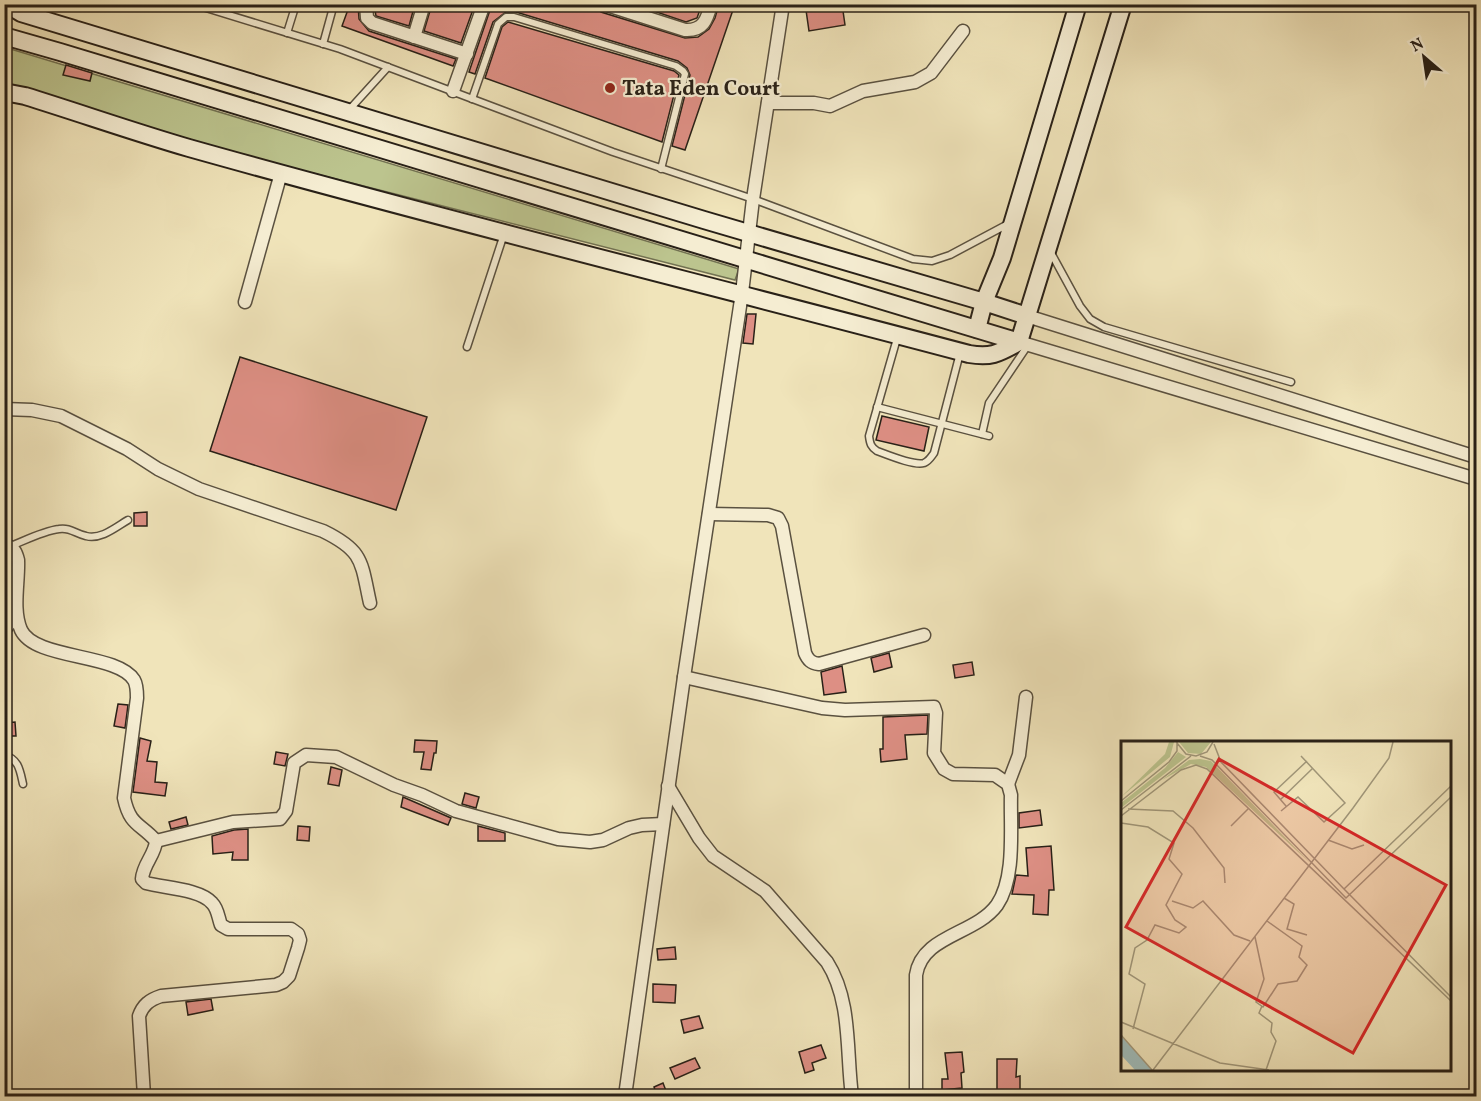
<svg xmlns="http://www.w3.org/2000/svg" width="1481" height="1101" font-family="Vollkorn,serif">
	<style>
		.green { fill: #bcc48e; stroke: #727252; stroke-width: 1.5 }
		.building { fill: #dd8f84; stroke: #282017; stroke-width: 1.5 }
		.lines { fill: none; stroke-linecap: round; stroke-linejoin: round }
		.lane-casing { stroke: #5a5140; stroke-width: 9 }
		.street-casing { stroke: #5a5140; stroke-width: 15 }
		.secondary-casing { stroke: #282017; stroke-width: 20 }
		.lane { stroke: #f5edd2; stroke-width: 6 }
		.street { stroke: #f5edd2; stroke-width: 12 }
		.secondary { stroke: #f5edd2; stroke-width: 16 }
		.poi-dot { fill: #8f2418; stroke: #f5edd2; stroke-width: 2 }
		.labels { text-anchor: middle; stroke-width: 4.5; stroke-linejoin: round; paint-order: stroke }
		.poi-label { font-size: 21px; font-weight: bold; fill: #282017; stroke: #f5edd2; text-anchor: start }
		.inset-road { fill: none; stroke: #a09679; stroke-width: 1.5 }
		.view { fill: #d62828; fill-opacity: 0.15; stroke: #d62828; stroke-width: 3 }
		.inset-edge { fill: none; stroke: #282017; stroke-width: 3 }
	</style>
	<rect width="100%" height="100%" fill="#f0e4ba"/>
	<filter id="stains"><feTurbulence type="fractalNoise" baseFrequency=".00333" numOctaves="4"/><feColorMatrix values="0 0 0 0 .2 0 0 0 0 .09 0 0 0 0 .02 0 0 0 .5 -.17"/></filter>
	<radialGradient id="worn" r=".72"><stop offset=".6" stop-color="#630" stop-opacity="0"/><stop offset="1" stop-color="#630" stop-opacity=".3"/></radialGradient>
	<path class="green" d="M4 47 739 269 735 280 253 158 5 85Z"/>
	<g class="building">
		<path d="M350 4H358L359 19 369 31 456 59 453 66 342 26Z"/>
		<path d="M374 4H415L409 26 376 16Z"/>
		<path d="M432 4H475L461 43 424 31Z"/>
		<path d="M492 4H596L601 12 685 38 698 37 709 29 715 18 719 4H735L685 150 672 146 690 75 687 68 678 61 516 12H506L493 22 475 74 469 72Z"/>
		<path d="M633 4H702L697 18 686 22Z"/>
		<path d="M842 4 845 25 809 31 806 10Z"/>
		<path d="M508 22 674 71 679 75 662 142 485 78 502 27Z"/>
		<path d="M66 65 92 73 90 81 63 75Z"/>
		<path d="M747 314H756L753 344 743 343Z"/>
		<path d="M240 357 427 417 396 510 210 451Z"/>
		<path d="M882 416 929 427 924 451 876 440Z"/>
		<path d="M147 512V526H134V513Z"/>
		<path d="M889 653 892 667 874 672 871 658Z"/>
		<path d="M972 662 974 675 955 678 953 665Z"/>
		<path d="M842 666 846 692 824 695 821 672Z"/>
		<path d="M118 704 128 705 125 728 114 726Z"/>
		<path d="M928 715 927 734 905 735 907 759 881 762 880 749H883V717Z"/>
		<path d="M15 722 16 736H6L5 723Z"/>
		<path d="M140 738 151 741 147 761 157 762 155 782 167 783 165 796 133 792Z"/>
		<path d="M415 740 437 741 436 753H434L431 770 421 769 424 752H414Z"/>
		<path d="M276 752 288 754 285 766 274 764Z"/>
		<path d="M331 767 342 770 339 786 328 784Z"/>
		<path d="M465 793 479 797 476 808 462 804Z"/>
		<path d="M403 797 451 818 448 825 401 807Z"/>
		<path d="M1040 810 1042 825 1019 828V813Z"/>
		<path d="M186 817 188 825 171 829 169 822Z"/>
		<path d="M298 826 310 827 309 841 297 840Z"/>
		<path d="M478 826 505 833V841H478Z"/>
		<path d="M248 829V860H232L233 852 213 854 212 836 234 830Z"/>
		<path d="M1051 846 1054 890H1049L1048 915 1033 914 1034 895 1012 894 1016 875 1028 876 1026 848Z"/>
		<path d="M675 947 676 959 658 960 657 949Z"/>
		<path d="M653 984 676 985 675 1003 653 1002Z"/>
		<path d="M211 999 213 1010 188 1015 186 1002Z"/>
		<path d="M699 1016 703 1028 684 1033 681 1020Z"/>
		<path d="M821 1045 826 1058 812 1063 814 1070 805 1073 799 1052Z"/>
		<path d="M962 1052 964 1072 961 1073 962 1088 942 1090V1079H948L945 1053Z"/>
		<path d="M695 1058 700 1068 675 1079 670 1068Z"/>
		<path d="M997 1059H1017L1016 1077 1020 1076V1090H997Z"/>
		<path d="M663 1083 668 1096H657L654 1087Z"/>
	</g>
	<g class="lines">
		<g class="lane-casing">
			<g id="lane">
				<path d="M193 4 340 49 613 152 753 199 913 259 932 261 950 255 1010 223"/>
				<path d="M287 33 296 4"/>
				<path d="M323 44 334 4"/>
				<path d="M472 99 498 24 506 17H514L676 66 683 71 685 74 661 169"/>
				<path d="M349 110 388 67"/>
				<path d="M1050 251 1080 306 1090 319 1104 327 1291 382"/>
				<path d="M898 335 869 436C870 444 871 447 877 451 888 455 914 466 924 463 929 461 931 457 934 453L960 353"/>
				<path d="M467 347 504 234"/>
				<path d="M877 407 989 436"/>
				<path d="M982 434 989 403 1028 345"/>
				<path d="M11 546C26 540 43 531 59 529 70 527 76 534 86 536 101 540 116 527 128 520"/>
				<path d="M4 635 17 619"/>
				<path d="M4 755C19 759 20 771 23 784"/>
			</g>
		</g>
		<g class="street-casing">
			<g id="street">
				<path d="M366 4 367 18 372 23 467 54"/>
				<path d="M604 4 685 30C703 31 707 20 711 4"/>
				<path d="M414 37 424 4"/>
				<path d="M453 91 484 4"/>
				<path d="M768 103H814L830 106 863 91 915 82 931 73 963 31"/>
				<path d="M245 302 281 173"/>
				<path d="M1027 316 1476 457"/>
				<path d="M1019 342 1476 479"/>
				<path d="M4 409 32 410 61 416 127 449 158 469 199 489 323 531C364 551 361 562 370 603"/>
				<path d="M709 514 768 515 778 518 782 526 805 653C808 660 811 663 819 664L924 635"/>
				<path d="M4 545C14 547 16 552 18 560 19 582 12 609 21 630 35 660 117 653 134 680 137 685 137 692 137 698L124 798C130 826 140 823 156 841 155 855 143 864 142 879L146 883C164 888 200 889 212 903 218 909 218 917 221 925L228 929H291L298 934 300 940 298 948 289 976 283 982 276 985 161 996C149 1000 143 1005 139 1016L144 1096"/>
				<path d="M684 677 822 708 845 710 934 707 936 713 934 753 944 769 953 774 995 775 1008 784 1011 795C1010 828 1016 877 997 905 975 935 922 935 916 975V1096"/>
				<path d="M1008 784 1019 755 1026 697"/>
				<path d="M668 786 699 838 713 856 765 891 827 962C852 1001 846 1052 852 1096"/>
				<path d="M156 841 233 822 280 819 286 811 294 763 306 755 336 757 394 785 422 795 456 811 558 839 590 842 603 840 629 828 642 825 663 824"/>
				<path d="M625 1096 684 677 742 293 753 199 783 4"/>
			</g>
		</g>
		<g class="secondary-casing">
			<g id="secondary">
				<path d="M6 4 21 13 704 220 984 302 1002 258 1078 4"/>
				<path d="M4 36 60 52 1019 342 1123 4"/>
				<path d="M4 92 25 96C80 113 134 132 189 148 448 221 709 285 969 354 992 358 999 353 1019 342"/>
				<path d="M977 329 984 302 1027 316"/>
			</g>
		</g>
		<use href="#lane" class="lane"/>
		<use href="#street" class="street"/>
		<use href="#secondary" class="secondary"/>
	</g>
	<circle class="poi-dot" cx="610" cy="88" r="6"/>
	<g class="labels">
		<g class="poi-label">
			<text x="622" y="95">Tata Eden Court</text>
		</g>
	</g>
	<g transform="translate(1121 741)">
		<rect width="330" height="330" fill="#f0e4ba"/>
		<path d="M48 1H53L49 16 0 56 44 13ZM58 1H90L80 13 67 12ZM57 11 65 16 0 67V62L44 27ZM79 18 90 20 189 122 85 26 70 23 41 39 68 19Z" fill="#bcc48e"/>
		<path d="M0 295 31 329H14L0 314Z" fill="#9fbcbb"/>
		<path class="inset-road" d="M56 2 65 13 75 15 86 11 92 1M93 3 100 21 223 148 330 45M79 15 91 19 225 157 330 56M159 59 192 27M0 60 48 21 56 10V1M165 65 153 51 186 20M7 68 52 70 72 87 103 127 104 142M0 69 70 15M160 70 177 56 203 81 224 62 180 15M0 75 60 29 75 24 86 28 330 260M0 82 27 86 53 102 48 118 61 133 45 164 54 179 65 186 58 192 34 184 26 199 14 207 8 233 24 243 12 288M110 85 127 68M207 99 231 108 243 104M223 148 330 256M163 157 173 163 166 188 186 194M51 160 72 167 82 160 113 194 129 200M134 196 143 238 135 261 142 266 157 243 176 240 186 224 178 216 181 205 146 180M141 265 138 272 151 282 150 291 155 300 145 329M0 281 99 322 148 329M0 294 31 329M32 329 232 67 268 17 272 1"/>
		<path class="view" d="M98 18 325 144 232 312 5 186Z"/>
		<rect width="330" height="330" class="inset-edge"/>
	</g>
	<rect width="1481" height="1101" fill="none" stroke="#f0e4ba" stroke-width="24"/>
	<rect x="6" y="6" width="1469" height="1089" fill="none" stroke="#282017" stroke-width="3"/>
	<rect x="12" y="12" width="1457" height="1077" fill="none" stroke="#282017" stroke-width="1.5"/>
	<g transform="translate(1424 57) rotate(331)" stroke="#f5edd2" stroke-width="4.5" paint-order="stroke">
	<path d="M0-4.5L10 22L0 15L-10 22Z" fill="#282017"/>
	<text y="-9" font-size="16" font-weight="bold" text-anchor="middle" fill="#282017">N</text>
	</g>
	<rect width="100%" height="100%" filter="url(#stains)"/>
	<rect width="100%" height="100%" fill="url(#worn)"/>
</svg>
